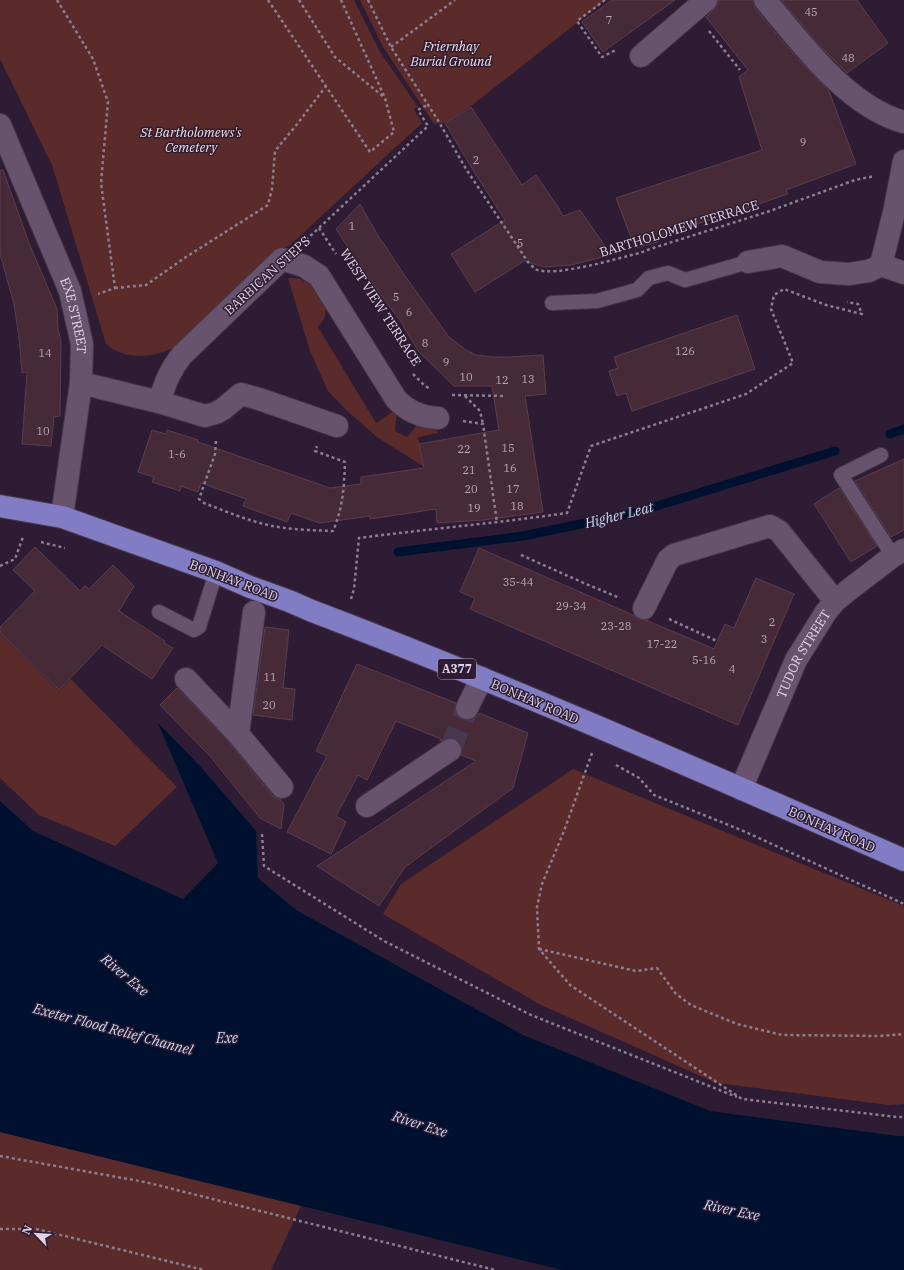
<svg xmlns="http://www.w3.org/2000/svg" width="904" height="1270" font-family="'IBM Plex Serif',serif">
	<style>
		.green { fill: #5b2a2b }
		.water { fill: #001130 }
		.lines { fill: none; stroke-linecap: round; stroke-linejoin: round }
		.stream { stroke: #001130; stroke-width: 9 }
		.building { fill: #472a38; stroke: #5c3d4c }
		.street-tunnel { stroke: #48384e; stroke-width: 22; stroke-dasharray: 22 11; stroke-linecap: butt }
		.lane-casing { stroke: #46374a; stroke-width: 16 }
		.street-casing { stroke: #46374a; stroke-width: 24 }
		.highway-casing { stroke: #46374a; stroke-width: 24 }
		.path { stroke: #8c7e91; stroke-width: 2.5; stroke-dasharray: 3 3; stroke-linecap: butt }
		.lane { stroke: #67536d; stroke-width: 14 }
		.street { stroke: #67536d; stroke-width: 22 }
		.highway { stroke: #817cc3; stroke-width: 22 }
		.labels { text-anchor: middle; stroke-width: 3; stroke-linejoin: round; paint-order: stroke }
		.number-label { font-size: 11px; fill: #baaab9 }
		.shield { fill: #2d1c33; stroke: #aa9daf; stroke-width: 1 }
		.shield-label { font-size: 12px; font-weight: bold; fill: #e0d4e4 }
		.park-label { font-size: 13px; font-style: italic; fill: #f4dfde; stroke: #2d1c33 }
		.street-label { font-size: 13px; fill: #e0d4e4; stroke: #2d1c33 }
		.water-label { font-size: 14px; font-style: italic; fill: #c3d9f5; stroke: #2d1c33 }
	</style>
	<rect width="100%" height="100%" fill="#2d1c33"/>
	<g class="green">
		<path d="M0 0H354L380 52 418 107 414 109 422 123 289 246 279 249C256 271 232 294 209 317 201 325 189 339 180 344 157 358 127 362 106 344L52 165 0 59Z"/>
		<path d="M360 0H606L471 106 444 123 434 124 383 47Z"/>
		<path d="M288 278C292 278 297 278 300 279 314 285 329 300 325 316 324 320 320 324 318 327L376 423 397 409 395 431 407 437 418 424 434 422 438 433 418 437 423 461 426 468 377 437 347 411 328 391 310 351Z"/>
		<path d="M0 633 59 691 71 679 177 787 115 846 39 815 0 778Z"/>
		<path d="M573 769 904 906V1104L889 1105 716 1083 541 1005 383 914 401 884Z"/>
		<path d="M0 1132 301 1206 271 1270H0Z"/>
	</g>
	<path class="water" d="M158 723 199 765 256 831 258 878 296 910 523 1035 710 1111 898 1136H904V1270H562L0 1132V801L33 831 183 899 218 863Z"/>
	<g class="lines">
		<g class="stream">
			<path d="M890 434 904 429"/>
			<path d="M398 552 523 536 634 513 835 451"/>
		</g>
	</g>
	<g class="building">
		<path d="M612 0H675L603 52 582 22Z"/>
		<path d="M718 0H753L755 8 784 43 801 62 829 91 856 164 786 190 788 194 738 211 681 229 660 237 658 242 635 248 616 198 762 150 739 77 748 70 706 17 714 9 718 4Z"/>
		<path d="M781 0H857L888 43 847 73 819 45Z"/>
		<path d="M471 107 522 185 536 175 558 207 563 216 580 210 611 255 571 265 544 267 524 261 475 292 451 254 505 220 473 170 445 123Z"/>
		<path d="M0 170H3L29 243 57 309 58 329 61 342 60 416 54 417 51 446 22 444 27 372 22 373 19 338 14 304 0 254Z"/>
		<path d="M360 204 381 241H382L405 276 449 337 466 350 476 355 492 357H508L543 355 546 394 525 396 543 512 484 520 437 523 436 509 370 519V516L320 523 291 513 287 522 243 506 246 499 201 483 198 492 181 486 180 491 152 482 154 477 138 472 152 430 166 434 167 430 198 440V442L330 488 361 484V477L424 468 419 444 499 430 492 386H454L419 352 403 326H404L366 275 336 229Z"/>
		<path d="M737 315 755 369 632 411 626 393 617 396 609 371 618 368 614 357Z"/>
		<path d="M904 459V530L891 537 855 481Z"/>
		<path d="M839 488 877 546 851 562 814 504Z"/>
		<path d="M35 547 80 591 85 586 89 589 113 565 134 586 119 611 165 641 164 643 173 648 152 679 102 645 59 690 0 632V627L35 591 13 570Z"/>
		<path d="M479 548 633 615 639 619 646 620 714 649 725 624 734 628 756 578 794 594 738 725 470 609 475 598 460 592Z"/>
		<path d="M265 627 289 630 283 688 295 689 292 720 253 715Z"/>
		<path d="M357 664 456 703 455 709 456 715 462 719 467 720 474 719 479 713 528 733 513 788 405 867 379 906 317 866 476 761 461 755 462 750 461 743 456 739 449 738 440 741 441 739 396 721 367 780 358 775 336 816 346 822 331 854 287 832 327 756 316 751Z"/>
		<path d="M177 688 229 742 272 795 277 799H280L284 804 281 829 260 818 210 756 160 705Z"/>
	</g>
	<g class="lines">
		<path class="street-tunnel" d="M450 750 467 708"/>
		<g class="lane-casing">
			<g id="lane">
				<path d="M552 303 597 301 637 290 649 278 668 273 685 280 748 262"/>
				<path d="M881 455 841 475 893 556"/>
				<path d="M159 612 194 630 199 627 216 572"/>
			</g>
		</g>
		<g class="street-casing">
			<g id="street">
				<path d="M765 0C801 43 848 107 904 122"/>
				<path d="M641 56 706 0"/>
				<path id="s1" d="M0 125 70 291 82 344 81 383 62 517"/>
				<path d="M748 262 782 256 820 272 849 274 869 271 881 265 895 208 904 161"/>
				<path d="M881 265 904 273"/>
				<path d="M81 383 159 402 205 416 216 413 223 409 241 394 259 399 337 426"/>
				<path d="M159 402C165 383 170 370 182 355L282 259 304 266 319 276 396 399C407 411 421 417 438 418"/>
				<path d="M644 608 668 560 674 555 770 526 779 531 835 601"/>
				<path d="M186 679 238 734 282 787"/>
				<path d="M467 708 482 678"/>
				<path d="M238 734 254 612"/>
				<path id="s2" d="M741 789 796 660 826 612 835 601 850 589 893 556 904 550"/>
				<path d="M367 806 450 750"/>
			</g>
		</g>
		<g class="highway-casing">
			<path id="highway" d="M0 506 62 517 216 572 250 587 289 601 312 611C512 687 708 774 904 860"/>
		</g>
		<g class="path">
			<path d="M57 0 93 59 108 102 101 183 115 288 98 294"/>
			<path d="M268 0 370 152 394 132 385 98 341 0"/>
			<path d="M299 0 335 57 385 98"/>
			<path d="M368 0 391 47 439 122 466 169 528 262C530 264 533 267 535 269 554 278 618 258 640 253L650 249 767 212 855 180 875 176"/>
			<path d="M605 0 577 21 602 57 616 50"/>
			<path d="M709 31 740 70"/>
			<path d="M391 47 455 0"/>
			<path d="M319 228 336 254"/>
			<path d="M306 240 428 126 418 110 427 105"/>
			<path d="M115 288 146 285 186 257 268 205 272 189 275 151 298 123 326 86"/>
			<path d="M413 374 425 386 431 389"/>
			<path d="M452 395 504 396"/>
			<path d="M465 396 480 411 483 424"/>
			<path d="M463 421 483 424 497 523"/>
			<path d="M216 441 215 454 199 499 204 503C225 511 246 520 268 525 289 530 312 530 333 531 343 507 344 488 345 462L315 451 317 446"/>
			<path d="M41 542 65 548"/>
			<path d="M521 555 586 584 620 598"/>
			<path d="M0 566 15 559 23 537"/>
			<path d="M351 599 354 589 359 538C428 529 498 523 567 513L591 446 746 394 793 363 771 309 774 295 784 289 826 305 862 314 858 304 847 302"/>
			<path d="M669 619 717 641"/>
			<path d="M592 753 564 831 542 884 537 907 539 949 570 985 742 1099 897 1117H904"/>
			<path d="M616 765 639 778 654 795 741 830 904 904"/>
			<path d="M262 834 264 866 384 941 531 1015 737 1097"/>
			<path d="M539 949 636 971 657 968 676 994 691 1005 737 1024 782 1035 879 1036 904 1034"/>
			<path d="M0 1156 145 1182 495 1270"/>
			<path d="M0 1229H36L204 1270"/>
		</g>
		<use href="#lane" class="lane"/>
		<use href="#street" class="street"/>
		<use href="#highway" class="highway"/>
	</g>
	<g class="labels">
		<g class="number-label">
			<text x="811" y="16">45</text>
			<text x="609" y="24">7</text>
			<text x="848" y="62">48</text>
			<text x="803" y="146">9</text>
			<text x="476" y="164">2</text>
			<text x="352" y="230">1</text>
			<text x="520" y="247">5</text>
			<text x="396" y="301">5</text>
			<text x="409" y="316">6</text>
			<text x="425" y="347">8</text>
			<text x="685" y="355">126</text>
			<text x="45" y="357">14</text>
			<text x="446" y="366">9</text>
			<text x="466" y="381">10</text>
			<text x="528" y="383">13</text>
			<text x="502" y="384">12</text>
			<text x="43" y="435">10</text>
			<text x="508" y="452">15</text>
			<text x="464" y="453">22</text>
			<text x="177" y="458">1-6</text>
			<text x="510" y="472">16</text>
			<text x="469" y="474">21</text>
			<text x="471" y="493">20</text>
			<text x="513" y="493">17</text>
			<text x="517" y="510">18</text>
			<text x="474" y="512">19</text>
			<text x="518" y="586">35-44</text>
			<text x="571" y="610">29-34</text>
			<text x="772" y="626">2</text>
			<text x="616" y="630">23-28</text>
			<text x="764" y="643">3</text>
			<text x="662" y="648">17-22</text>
			<text x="704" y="664">5-16</text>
			<text x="732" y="673">4</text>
			<text x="270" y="681">11</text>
			<text x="269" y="709">20</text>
		</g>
		<rect class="shield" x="438" y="659" width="38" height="20" rx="3"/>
		<g class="shield-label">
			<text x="457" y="673">A377</text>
		</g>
		<g class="park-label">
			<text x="451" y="51">Friernhay<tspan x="451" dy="15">Burial Ground</tspan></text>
			<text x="191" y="137">St Bartholomews's<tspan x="191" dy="15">Cemetery</tspan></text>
		</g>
		<g class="street-label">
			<text transform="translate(679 228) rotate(-17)" y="5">BARTHOLOMEW TERRACE</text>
			<text transform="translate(267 275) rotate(-42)" y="5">BARBICAN STEPS</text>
			<text transform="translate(381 307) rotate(57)" y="5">WEST VIEW TERRACE</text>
			<text dy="5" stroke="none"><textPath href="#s1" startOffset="205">EXE STREET</textPath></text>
			<text transform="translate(234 580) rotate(21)" y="5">BONHAY ROAD</text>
			<text dy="5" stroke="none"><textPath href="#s2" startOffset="149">TUDOR STREET</textPath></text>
			<text transform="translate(535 701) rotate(23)" y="5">BONHAY ROAD</text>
			<text transform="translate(832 829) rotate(24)" y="5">BONHAY ROAD</text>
		</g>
		<g class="water-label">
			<text transform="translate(619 515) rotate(-14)" y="5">Higher Leat</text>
			<text transform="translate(125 975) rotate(40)" y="5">River Exe</text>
			<text transform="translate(113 1029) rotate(15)" y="5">Exeter Flood Relief Channel</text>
			<text x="227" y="1043">Exe</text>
			<text transform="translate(420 1124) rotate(18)" y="5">River Exe</text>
			<text transform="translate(732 1210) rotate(12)" y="5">River Exe</text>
		</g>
	</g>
	<g transform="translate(36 1234) rotate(295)" stroke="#2d1c33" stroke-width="3" paint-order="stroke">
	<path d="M0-3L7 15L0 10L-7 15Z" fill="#e0d4e4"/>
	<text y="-6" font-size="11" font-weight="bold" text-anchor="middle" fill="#e0d4e4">N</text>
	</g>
</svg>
